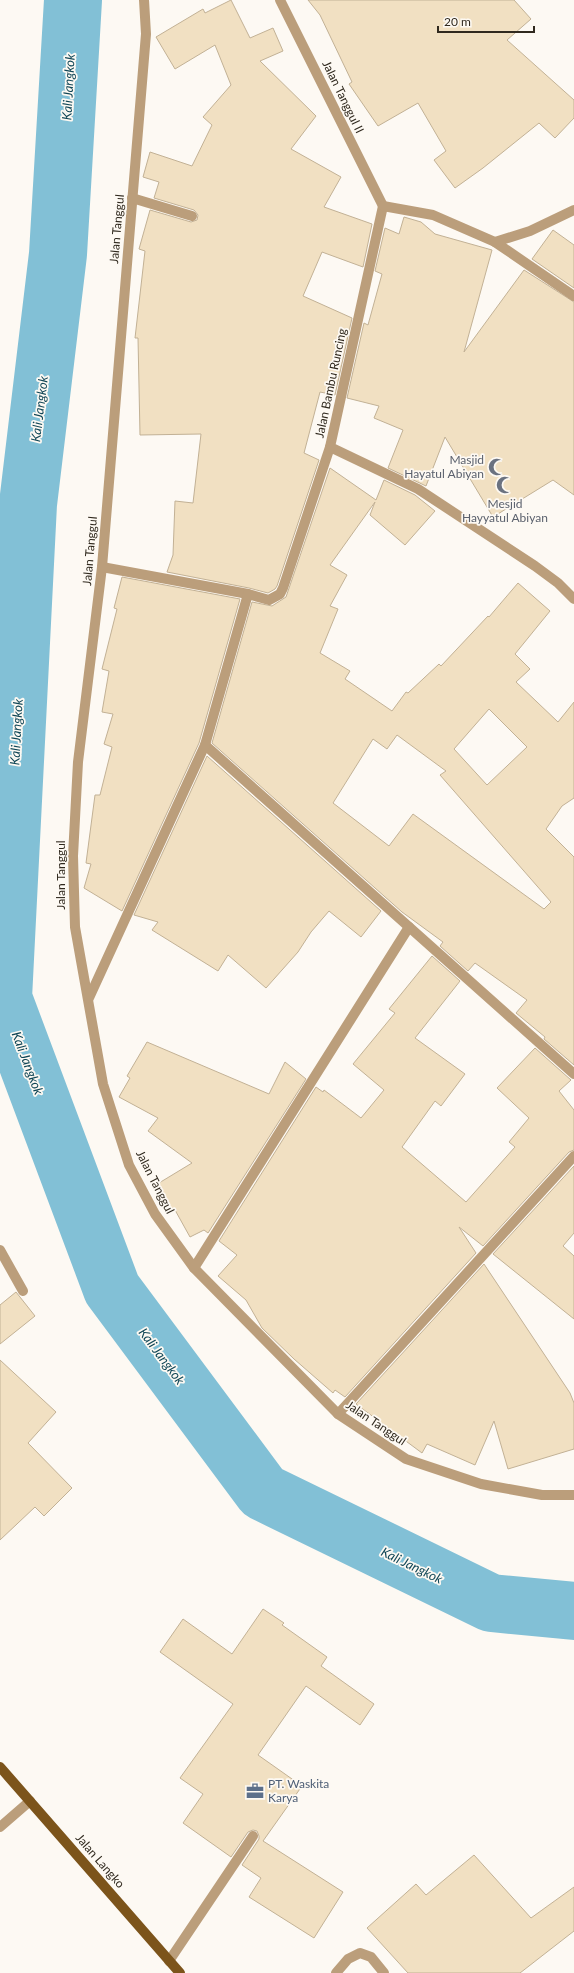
<svg xmlns="http://www.w3.org/2000/svg" width="574" height="1973" font-family="Lato,sans-serif">
	<style>
		.lines { fill: none; stroke-linecap: round; stroke-linejoin: round }
		.river { stroke: #82c0d6; stroke-width: 58 }
		.building { fill: #f1e0c2; stroke: #c2b195; fill-rule: evenodd }
		.service { stroke: #bb9e7b; stroke-width: 10 }
		.minor { stroke: #bb9e7b; stroke-width: 10 }
		.primary { stroke: #7c541b; stroke-width: 10 }
		.labels { text-anchor: middle; stroke-width: 3.5; stroke-linejoin: round; paint-order: stroke }
		.street-label { font-size: 12px; fill: #30291e; stroke: #fdf9f3 }
		.worship-label { font-size: 12px; fill: #5b616d; stroke: #fdf9f3; text-anchor: end }
		.service-label { font-size: 12px; fill: #4e5e75; stroke: #fdf9f3; text-anchor: start }
		.water-label { font-size: 13px; font-style: italic; fill: #104656; stroke: #fdf9f3 }
	</style>
	<rect width="100%" height="100%" fill="#fdf9f3"/>
	<g class="lines">
		<path class="river" d="M73 0 58 254 28 504 3 998 112 1289 263 1492 491 1603 574 1611"/>
	</g>
	<g class="building">
		<path d="M231 0 250 38 273 28 283 51 260 61 316 116 291 149 341 177 324 207 372 224 363 267 322 252 303 296 352 318 335 395 320 392 304 453 319 460 277 586 275 589 268 593 249 588 167 572 173 555 175 501 193 503 201 434 140 435 138 338H135L145 251 139 249 150 210 191 222 197 220 198 215 194 210 154 198 159 182 143 177 150 152 192 166 212 125 203 117 231 85 215 45 175 69 156 37 203 9 205 13Z"/>
		<path d="M308 0H514L531 19 507 40 574 100V118L555 138 539 123 483 168 455 188 434 160 446 151 418 103 378 126 349 84 352 82 320 15Z"/>
		<path d="M404 217 421 222 435 234 492 250 464 352 524 270 574 302V495L553 480 493 517 445 437 426 486 388 468 403 430 374 418 379 406 347 398 364 323 368 325 382 274 375 271 385 228 399 234Z"/>
		<path d="M553 230 574 245V288L532 259Z"/>
		<path d="M330 468 376 500 384 480 415 495 435 511 405 545 370 515 375 502 330 565 347 575 330 606 338 609 320 653 350 671 345 679 392 711 406 692 408 693 439 664 441 666 488 616 489 617 518 583 550 611 515 654 530 669 516 682 558 722 574 702V798L562 806 546 829 574 857V1065L544 1039 545 1037 516 1013 527 1000 475 963 468 971 440 946 443 942 402 912 212 743 252 602 272 606 286 597ZM489 709 527 747 487 785 454 749ZM397 735 446 771 440 775 551 902 544 909 413 814 389 846 333 803 373 739 387 749Z"/>
		<path d="M122 577 240 599 199 743 122 911 84 888 91 864 86 863 95 795H100L112 747 104 744 113 714 102 712 109 671 102 669 117 609 114 608Z"/>
		<path d="M207 756 381 911 361 937 329 911 311 932 298 952 266 988 228 955 218 971 152 930 158 922 134 915Z"/>
		<path d="M432 956 460 981 415 1038 465 1074 441 1106 435 1101 402 1147 466 1202 515 1147 509 1142 529 1118 497 1088 535 1048 571 1080 559 1091 574 1110V1150L569 1152 483 1246 459 1227 476 1253 345 1397 335 1390 333 1393 294 1359 262 1328 246 1300 218 1276 237 1255 219 1241 316 1087 323 1092 324 1090 361 1118 384 1090 353 1064 395 1013 389 1009Z"/>
		<path d="M147 1042 269 1094 285 1062 306 1079 208 1233 204 1230 190 1237 175 1210 172 1212 154 1186 192 1163 148 1131 158 1118 119 1097 130 1078 127 1076Z"/>
		<path d="M574 1166V1233L563 1246 574 1256V1319L493 1254Z"/>
		<path d="M484 1264 570 1393 574 1403V1449L508 1469 494 1421 475 1465 427 1444 422 1453 356 1404Z"/>
		<path d="M16 1292 35 1316 0 1344V1305Z"/>
		<path d="M0 1360 56 1412 28 1443 72 1488 44 1516 35 1507 0 1540Z"/>
		<path d="M263 1609 284 1623 282 1625 327 1657 321 1666 374 1704 360 1725 306 1686 258 1755 302 1786 263 1841 343 1892 314 1938 249 1897 261 1878 242 1865 259 1839V1836L257 1831 253 1830 248 1832 231 1857 183 1823 203 1794 180 1778 233 1704 160 1652 183 1619 232 1654Z"/>
		<path d="M474 1855 531 1918 574 1887V1931L520 1973H408L367 1928 416 1884 426 1895Z"/>
	</g>
	<g class="lines">
		<g class="service">
			<path d="M0 1827 30 1801"/>
			<path d="M169 1961 253 1836"/>
			<path d="M336 1973 348 1959 360 1953 371 1957 384 1973"/>
		</g>
		<g class="minor">
			<path d="M144 0 146 34 102 567 78 762 73 856 75 927 103 1084 129 1165 155 1214 194 1268 338 1414 406 1459 481 1484 542 1495H574"/>
			<path d="M280 0 383 206"/>
			<path d="M132 198 192 216"/>
			<path d="M383 206 330 447 418 489 535 566 558 583 574 599"/>
			<path d="M383 206 433 215 495 242 574 296"/>
			<path d="M495 242 530 231 574 210"/>
			<path d="M102 567 248 594"/>
			<path d="M205 745 574 1074"/>
			<path d="M89 998 205 745 248 594 269 600 280 594 283 588 330 447"/>
			<path d="M0 1250 23 1291"/>
			<path d="M194 1268 409 927"/>
			<path d="M338 1414 574 1156"/>
		</g>
		<path class="primary" d="M0 1767 180 1973"/>
	</g>
	<defs>
		<g id="mosque-bare" transform="scale(1.38)"><path d="M3.5-4.9A6 6 0 1 0 3.5 4.9A5 5 0 1 1 3.5-4.9Z" fill="#6b7280" stroke="#fdf9f3" stroke-width="2.5" paint-order="stroke"/></g>
		<g id="office-bare" transform="scale(1.38)"><path d="M-6-3h4V-5.5h4V-3h4V5H-6ZM-1-4.5V-3h2v-1.5ZM-6 0V1H6V0Z" fill="#5c6f8a" stroke="#fdf9f3" stroke-width="2.5" paint-order="stroke"/></g>
	</defs>
	<g fill-rule="evenodd">
		<use href="#mosque-bare" x="497" y="467"/>
		<use href="#mosque-bare" x="505" y="485"/>
		<use href="#office-bare" x="255" y="1791"/>
	</g>
	<g class="labels">
		<g class="street-label">
			<text transform="translate(343 97) rotate(64)" y="4">Jalan Tanggul II</text>
			<text transform="translate(117 229) rotate(-85)" y="4">Jalan Tanggul</text>
			<text transform="translate(331 383) rotate(-78)" y="4">Jalan Bambu Runcing</text>
			<text transform="translate(90 551) rotate(-85)" y="4">Jalan Tanggul</text>
			<text transform="translate(61 875) rotate(-90)" y="4">Jalan Tanggul</text>
			<text transform="translate(155 1182) rotate(63)" y="4">Jalan Tanggul</text>
			<text transform="translate(376 1423) rotate(34)" y="4">Jalan Tanggul</text>
			<text transform="translate(100 1861) rotate(49)" y="4">Jalan Langko</text>
		</g>
		<g class="worship-label">
			<text x="484" y="464">Masjid<tspan x="484" dy="14">Hayatul Abiyan</tspan></text>
			<text x="505" y="508" text-anchor="middle">Mesjid<tspan x="505" dy="14">Hayyatul Abiyan</tspan></text>
		</g>
		<g class="service-label">
			<text x="268" y="1788">PT. Waskita<tspan x="268" dy="14">Karya</tspan></text>
		</g>
		<g class="water-label">
			<text transform="translate(68 87) rotate(-87)" y="5">Kali Jangkok</text>
			<text transform="translate(39 409) rotate(-83)" y="5">Kali Jangkok</text>
			<text transform="translate(16 732) rotate(-87)" y="5">Kali Jangkok</text>
			<text transform="translate(28 1063) rotate(69)" y="5">Kali Jangkok</text>
			<text transform="translate(162 1356) rotate(53)" y="5">Kali Jangkok</text>
			<text transform="translate(412 1565) rotate(26)" y="5">Kali Jangkok</text>
		</g>
	</g>
	<path d="M438 26v6h96v-6" fill="none" stroke="#30291e" stroke-width="2"/>
	<text x="444" y="26" font-size="12" fill="#30291e" stroke="#fdf9f3" stroke-width="3" paint-order="stroke">20 m</text>
</svg>
